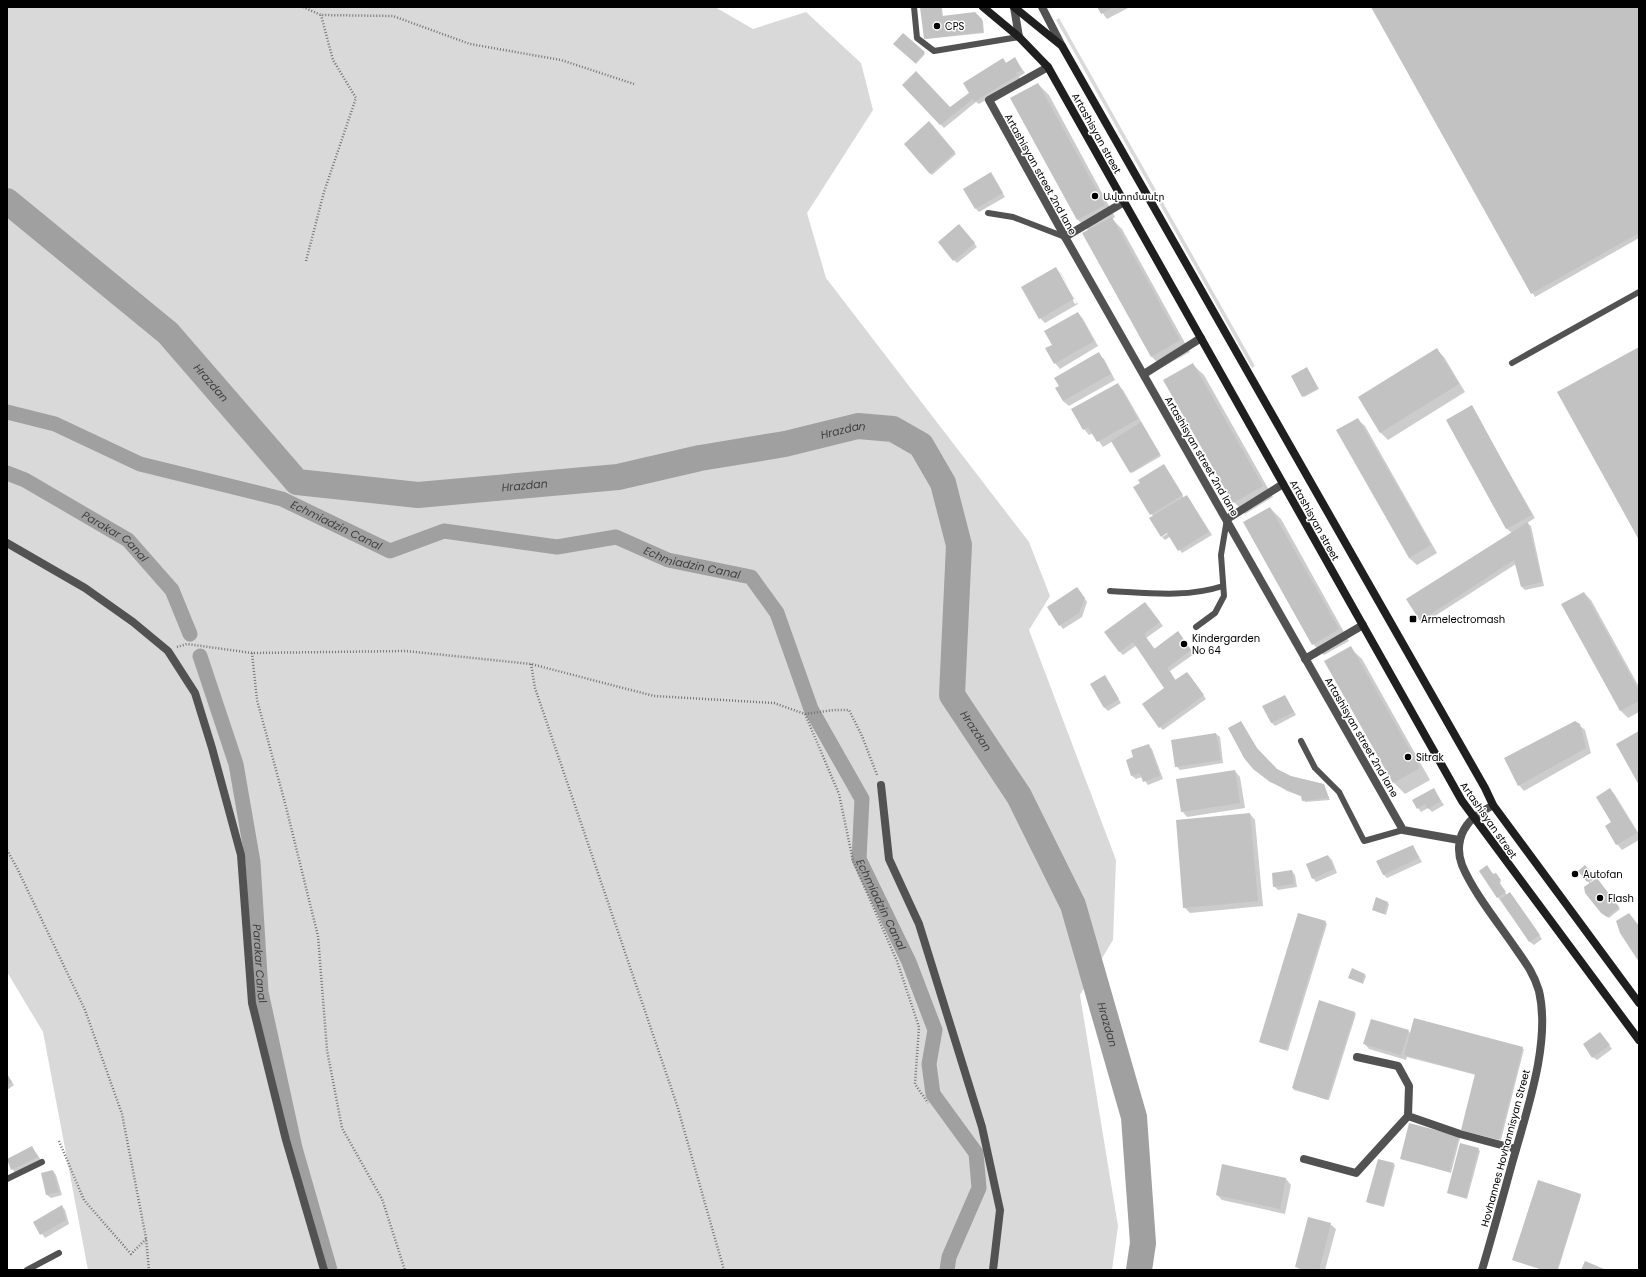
<svg xmlns="http://www.w3.org/2000/svg" width="1646" height="1277" font-family="Poppins,'Noto Sans Armenian',sans-serif">
	<style>
		.green { fill: #d9d9d9 }
		.shadow { fill: #0003; fill-rule: evenodd }
		.lines { fill: none; stroke-linecap: round; stroke-linejoin: round }
		.canal { stroke: #a0a0a0; stroke-width: 15 }
		.river { stroke: #a0a0a0; stroke-width: 26 }
		.building { fill: #c2c2c2 }
		.path { stroke: #747474; stroke-width: 2.5; stroke-dasharray: 1 2; stroke-linecap: butt }
		.service { stroke: #525252; stroke-width: 6 }
		.minor { stroke: #525252; stroke-width: 8 }
		.tertiary { stroke: #525252; stroke-width: 8 }
		.secondary { stroke: #1f1f1f; stroke-width: 8 }
		.poi-dot { fill: #000; stroke: #fff; stroke-width: 1.5 }
		.labels { text-anchor: middle; stroke-width: 3; stroke-linejoin: round; paint-order: stroke }
		.poi-label { font-size: 10px; fill: #000; stroke: #fff; text-anchor: start }
		.street-label { font-size: 10px; fill: #000; stroke: #fff }
		.water-label { font-size: 11px; font-style: italic; fill: #414141; stroke: #fff }
	</style>
	<rect width="100%" height="100%" fill="#fff"/>
	<g class="green">
		<path d="M7 7H715L753 29 806 12 861 63 873 110 807 213 826 278 1029 542 1050 596 1029 630 1116 860 1113 940 1080 995 1118 1226 1112 1270H88L43 1032 7 972Z"/>
		<path d="M1059 18 1255 366 1252 368 1056 20Z"/>
	</g>
	<g class="shadow">
		<path d="M921 7H942L943 17 974 13 983 21 984 33 926 39Z"/>
		<path d="M1098 7H1127L1128 8 1107 19Z"/>
		<path d="M1372 7H1639V238L1535 297Z"/>
		<path d="M904 34 925 54 916 64 895 44Z"/>
		<path d="M1014 58 1025 73 1019 77 1020 79 979 104 976 102 944 128 903 85 950 108 970 93 1003 60 1006 63Z"/>
		<path d="M1038 84 1049 95 1115 217 1112 219 1122 229 1190 352 1162 367 1151 356 1089 231 1078 220 1011 98Z"/>
		<path d="M929 123 956 154 932 175 905 144Z"/>
		<path d="M991 174 1005 197 979 212 976 209Z"/>
		<path d="M963 229 977 247 957 263 954 260Z"/>
		<path d="M1056 269 1061 274 1078 304 1045 323 1040 318ZM1058 273H1061L1077 303 1075 304Z"/>
		<path d="M1078 313 1083 319 1098 346 1060 369 1055 363 1053 345Z"/>
		<path d="M1437 350 1444 357 1465 392 1388 440 1380 432Z"/>
		<path d="M1098 354 1104 359 1115 380 1069 406 1063 401 1060 386Z"/>
		<path d="M1192 364 1204 375 1273 497 1245 514 1234 502Z"/>
		<path d="M1308 370 1319 389 1304 397 1303 396Z"/>
		<path d="M1117 384 1123 390 1161 456 1132 473 1113 441 1103 447 1093 433 1089 435 1084 429Z"/>
		<path d="M1471 406 1535 518 1527 523 1531 526 1544 586 1525 590 1522 587 1516 564 1424 623 1421 620 1512 533 1507 529 1447 420Z"/>
		<path d="M1357 419 1365 426 1437 553 1417 565 1409 558Z"/>
		<path d="M1165 467 1184 498 1187 497 1190 500 1212 535 1182 553 1171 536 1165 540 1162 537 1172 531 1151 514Z"/>
		<path d="M1270 508 1281 519 1349 641 1324 655 1313 644Z"/>
		<path d="M1077 588 1087 602 1082 617 1063 629 1060 625Z"/>
		<path d="M1584 593 1591 600 1639 687V712L1628 718 1621 711 1563 605Z"/>
		<path d="M1145 603 1163 626 1146 638 1155 649 1181 636 1194 654 1170 671 1176 681 1190 676 1206 699 1163 730 1160 727 1166 688 1137 645 1123 655 1119 651Z"/>
		<path d="M1350 648 1362 659 1430 780 1405 794 1394 783 1325 662Z"/>
		<path d="M1104 676 1121 703 1108 711 1104 707Z"/>
		<path d="M1285 696 1296 715 1275 726 1271 722Z"/>
		<path d="M1579 725 1585 730 1591 753 1524 791 1519 785Z"/>
		<path d="M1216 734 1220 737 1223 763 1180 770 1176 766Z"/>
		<path d="M1148 745 1152 749 1163 779 1148 785 1142 777 1136 779 1132 776 1135 757Z"/>
		<path d="M1259 751 1277 769 1290 777 1323 785 1330 800 1305 802 1303 797 1287 791 1264 777Z"/>
		<path d="M1235 771 1240 777 1245 808 1187 817 1182 811Z"/>
		<path d="M1433 789 1444 805 1432 812 1428 808 1421 812 1413 801Z"/>
		<path d="M1610 789 1615 795 1639 834V840L1622 850 1617 844Z"/>
		<path d="M1250 814 1255 820 1263 906 1190 913 1184 907Z"/>
		<path d="M1413 846 1422 862 1387 878 1383 874Z"/>
		<path d="M1328 856 1332 860 1337 873 1316 882 1313 878Z"/>
		<path d="M1585 866 1595 878 1590 882 1591 883 1598 881 1620 909 1609 918 1602 913 1590 884 1579 871Z"/>
		<path d="M1292 871 1295 875 1297 887 1278 890 1274 886Z"/>
		<path d="M1480 872 1497 875 1501 882 1499 884 1507 895 1513 897 1542 939 1534 945 1530 942Z"/>
		<path d="M1377 899 1389 904 1386 915 1373 910Z"/>
		<path d="M1325 922 1327 924 1288 1051 1261 1043Z"/>
		<path d="M1365 975 1366 976 1363 984 1349 978Z"/>
		<path d="M1354 1012 1356 1014 1329 1100 1294 1090 1293 1088Z"/>
		<path d="M1415 1019 1524 1049 1501 1140 1464 1131 1476 1075 1407 1057 1406 1060 1369 1049 1364 1043 1408 1031 1411 1034Z"/>
		<path d="M1603 1037 1612 1049 1597 1060 1593 1057Z"/>
		<path d="M7 1074 14 1085 7 1090Z"/>
		<path d="M1410 1124 1460 1138 1451 1173 1401 1158Z"/>
		<path d="M32 1147 41 1160 15 1173 7 1160Z"/>
		<path d="M1478 1149 1480 1151 1467 1199 1450 1194 1448 1193Z"/>
		<path d="M1394 1164 1395 1165 1384 1207 1369 1203 1368 1202Z"/>
		<path d="M1223 1165 1286 1179 1291 1185 1285 1214 1222 1200 1217 1195Z"/>
		<path d="M53 1171 56 1175 62 1195 51 1198 47 1195Z"/>
		<path d="M1580 1195 1581 1196 1558 1270H1543L1515 1261 1513 1260Z"/>
		<path d="M62 1206 65 1210 69 1224 45 1238 34 1223Z"/>
		<path d="M1330 1224 1336 1229 1325 1270H1311L1301 1267 1303 1270H1300L1296 1266Z"/>
	</g>
	<g class="lines">
		<g class="canal">
			<path id="s1" d="M7 412 55 424 140 464 282 499 390 551 444 531 557 547 616 537 668 560 751 577 777 613 811 709 862 799 859 859 909 962 935 1030 929 1064 933 1094 976 1153 979 1188 949 1257 947 1270"/>
			<path id="s2" d="M7 473 25 480 128 540 172 590 190 634"/>
			<path id="s3" d="M200 656 236 764 253 862 261 992 295 1148 330 1270"/>
		</g>
		<path class="river" id="s4" d="M7 201 168 333 297 482 418 495 618 477 700 458 785 444 858 426 893 429 921 445 943 483 959 545 952 695 1019 796 1073 905 1134 1117 1143 1243 1139 1270"/>
	</g>
	<g class="building">
		<path d="M920 7H941L942 16 975 12 982 19 983 32 924 39Z"/>
		<path d="M1097 7H1114L1101 14Z"/>
		<path d="M1371 7H1639V233L1531 294Z"/>
		<path d="M903 33 925 52 915 63 893 44Z"/>
		<path d="M1015 57 1022 70 1016 73 1018 75 974 102 973 99 940 125 902 85 916 71 950 107 969 93 963 83 1003 58 1006 63Z"/>
		<path d="M1038 83 1105 205 1077 220 1010 98Z"/>
		<path d="M929 121 955 152 930 174 904 144Z"/>
		<path d="M991 172 1003 193 975 209 963 189Z"/>
		<path d="M1112 217 1180 340 1151 357 1082 233Z"/>
		<path d="M959 224 975 243 953 261 938 242Z"/>
		<path d="M1056 267 1074 299 1039 319 1021 287Z"/>
		<path d="M1078 312 1094 341 1054 364 1045 348 1052 345 1044 331Z"/>
		<path d="M1639 347V540L1557 392Z"/>
		<path d="M1437 348 1459 384 1380 433 1358 397Z"/>
		<path d="M1099 352 1111 374 1063 401 1055 388 1059 386 1054 378Z"/>
		<path d="M1193 363 1263 486 1233 503 1163 380Z"/>
		<path d="M1307 367 1318 388 1302 397 1291 376Z"/>
		<path d="M1118 383 1138 419 1097 442 1088 427 1083 430 1071 409Z"/>
		<path d="M1472 405 1532 515 1506 529 1446 420Z"/>
		<path d="M1358 418 1431 545 1409 558 1336 430Z"/>
		<path d="M1141 422 1160 454 1130 473 1111 441Z"/>
		<path d="M1164 464 1183 495 1150 515 1133 487 1140 483 1138 480Z"/>
		<path d="M1187 495 1209 532 1178 551 1167 533 1161 537 1149 518Z"/>
		<path d="M1270 507 1339 629 1312 645 1243 522Z"/>
		<path d="M1528 522 1542 582 1521 587 1514 560 1420 621 1406 599Z"/>
		<path d="M1077 587 1085 598 1079 613 1059 626 1047 607Z"/>
		<path d="M1584 592 1639 691V701L1620 711 1561 604Z"/>
		<path d="M1145 602 1160 622 1144 634 1154 649 1178 631 1191 650 1167 668 1175 680 1187 672 1204 695 1159 728 1142 704 1164 688 1133 642 1119 652 1104 632Z"/>
		<path d="M1351 646 1420 768 1393 783 1324 661Z"/>
		<path d="M1105 675 1119 699 1104 708 1090 684Z"/>
		<path d="M1285 695 1294 712 1271 723 1262 706Z"/>
		<path d="M1241 721 1257 748 1277 769 1291 776 1324 784 1329 798 1302 801 1301 796 1270 782 1253 769 1244 758 1228 728Z"/>
		<path d="M1575 721 1580 724 1586 748 1518 786 1504 758Z"/>
		<path d="M1639 731V785L1616 744Z"/>
		<path d="M1216 733 1221 760 1175 767 1171 740Z"/>
		<path d="M1149 744 1160 776 1143 782 1140 773 1131 776 1126 760 1133 757 1131 750Z"/>
		<path d="M1235 770 1240 803 1181 812 1176 779Z"/>
		<path d="M1434 788 1441 801 1428 809 1425 804 1417 809 1412 800Z"/>
		<path d="M1610 788 1637 833 1616 845 1605 826 1611 822 1596 797Z"/>
		<path d="M1250 813 1258 901 1183 908 1176 820Z"/>
		<path d="M1413 845 1419 858 1383 875 1376 861Z"/>
		<path d="M1328 855 1334 869 1312 879 1306 864Z"/>
		<path d="M1487 865 1493 874 1496 873 1501 880 1499 882 1506 892 1497 898 1479 871Z"/>
		<path d="M1585 865 1594 876 1587 882 1578 871Z"/>
		<path d="M1292 870 1294 884 1273 887 1272 873Z"/>
		<path d="M1597 878 1619 907 1607 917 1601 913 1585 893 1584 887Z"/>
		<path d="M1510 892 1540 935 1529 942 1500 899Z"/>
		<path d="M1376 897 1388 902 1384 914 1372 910Z"/>
		<path d="M1298 913 1326 921 1286 1050 1259 1042Z"/>
		<path d="M1629 913 1639 926V962L1620 933 1616 921Z"/>
		<path d="M1352 968 1365 974 1362 983 1348 978Z"/>
		<path d="M1319 1000 1355 1012 1327 1100 1292 1088Z"/>
		<path d="M1414 1018 1523 1047 1499 1140 1461 1130 1475 1074 1404 1055Z"/>
		<path d="M1371 1019 1409 1030 1401 1055 1363 1044Z"/>
		<path d="M1600 1032 1610 1045 1592 1058 1583 1044Z"/>
		<path d="M7 1074 12 1082 7 1085Z"/>
		<path d="M1409 1123 1459 1136 1449 1172 1400 1159Z"/>
		<path d="M1460 1143 1479 1148 1466 1198 1447 1193Z"/>
		<path d="M32 1146 38 1157 11 1170 7 1159Z"/>
		<path d="M1378 1159 1394 1163 1383 1206 1366 1202Z"/>
		<path d="M1222 1164 1286 1178 1280 1209 1216 1195Z"/>
		<path d="M53 1170 59 1192 46 1195 41 1173Z"/>
		<path d="M1538 1180 1581 1194 1557 1270H1544L1512 1260Z"/>
		<path d="M62 1205 66 1220 40 1235 33 1222Z"/>
		<path d="M1308 1217 1331 1223 1319 1270H1307L1295 1267Z"/>
		<path d="M1585 1261 1604 1269 1603 1270H1581Z"/>
	</g>
	<g class="lines">
		<g class="path">
			<path d="M303 7 321 15 393 16 470 44 561 60 634 84"/>
			<path d="M306 261 324 192 356 98 333 60 321 15"/>
			<path d="M177 647 187 644 252 653 406 651 531 664 654 696 774 703 805 714 839 794 853 861 897 961 919 1027 915 1084 928 1103"/>
			<path d="M252 653 257 700 285 803 318 936 327 1050 342 1128 382 1199 405 1270"/>
			<path d="M531 664 535 688 677 1105 724 1270"/>
			<path d="M805 714 834 710H849L862 736 877 775"/>
			<path d="M7 850 17 868 85 1010 122 1114 146 1238 149 1270"/>
			<path d="M59 1141 84 1200 131 1254 146 1239"/>
		</g>
		<g class="service">
			<path d="M914 7 917 38 934 51 1019 37"/>
			<path d="M988 213 1013 217 1065 237"/>
			<path d="M1512 363 1639 292"/>
			<path d="M1110 591C1148 593 1186 598 1223 586"/>
			<path d="M1196 627 1215 613 1224 596 1221 555 1227 519"/>
			<path d="M1301 741 1315 768 1339 792 1364 841 1403 830"/>
			<path d="M7 1179 42 1162"/>
			<path d="M27 1270 59 1253"/>
		</g>
		<g class="minor">
			<path d="M1048 67 989 100 1065 237 1403 830 1459 840"/>
			<path d="M1065 237 1124 202"/>
			<path d="M1144 374 1201 338"/>
			<path d="M1227 519 1283 484"/>
			<path d="M7 543 85 588 133 622 168 651 195 693 212 748 241 855 252 1003 286 1140 324 1270"/>
			<path d="M1305 659 1363 625"/>
			<path d="M881 785 889 859 919 924 982 1127 1000 1210 993 1270"/>
			<path d="M1357 1057 1398 1066 1409 1086 1408 1116 1460 1134 1516 1149"/>
			<path d="M1304 1159 1356 1173 1408 1116"/>
			<path d="M1482 1270C1493 1233 1503 1196 1513 1160 1527 1110 1551 1042 1539 991 1534 974 1526 963 1516 949 1499 924 1473 892 1462 865 1457 852 1458 837 1467 825 1473 816 1484 811 1493 805"/>
		</g>
		<g class="tertiary">
			<path d="M1014 7 1019 37"/>
			<path d="M1042 7 1062 46"/>
		</g>
		<g class="secondary">
			<path d="M983 7 1019 37 1048 67 1462 801 1639 1040"/>
			<path d="M1014 7 1062 46 1485 788 1493 805 1639 1003"/>
		</g>
	</g>
	<g class="poi-dot">
		<circle cx="937" cy="26" r="4"/>
		<circle cx="1095" cy="196" r="4"/>
		<rect x="1409" y="615" width="8" height="8" rx="2"/>
		<circle cx="1184" cy="644" r="4"/>
		<circle cx="1408" cy="757" r="4"/>
		<circle cx="1575" cy="874" r="4"/>
		<circle cx="1600" cy="898" r="4"/>
	</g>
	<g class="labels">
		<g class="poi-label">
			<text x="945" y="30">CPS</text>
			<text x="1103" y="200">Ավտոմասէր</text>
			<text x="1421" y="623">Armelectromash</text>
			<text x="1192" y="642">Kindergarden<tspan x="1192" dy="12">No 64</tspan></text>
			<text x="1416" y="761">Sitrak</text>
			<text x="1583" y="878">Autofan</text>
			<text x="1608" y="902">Flash</text>
		</g>
		<g class="street-label">
			<text transform="translate(1097 133) rotate(61)" y="4">Artashisyan street</text>
			<text transform="translate(1041 174) rotate(61)" y="4">Artashisyan street 2nd lane</text>
			<text transform="translate(1202 456) rotate(60)" y="4">Artashisyan street 2nd lane</text>
			<text transform="translate(1315 520) rotate(61)" y="4">Artashisyan street</text>
			<text transform="translate(1362 737) rotate(60)" y="4">Artashisyan street 2nd lane</text>
			<text transform="translate(1489 820) rotate(55)" y="4">Artashisyan street</text>
			<text transform="translate(1505 1148) rotate(-75)" y="4">Hovhannes Hovhannisyan Street</text>
		</g>
		<g class="water-label">
			<text dy="4" stroke="none"><textPath href="#s4" startOffset="274">Hrazdan</textPath></text>
			<text dy="4" stroke="none"><textPath href="#s4" startOffset="958">Hrazdan</textPath></text>
			<text dy="4" stroke="none"><textPath href="#s4" startOffset="634">Hrazdan</textPath></text>
			<text dy="4" stroke="none"><textPath href="#s1" startOffset="350">Echmiadzin Canal</textPath></text>
			<text dy="4" stroke="none"><textPath href="#s2" startOffset="126">Parakar Canal</textPath></text>
			<text dy="4" stroke="none"><textPath href="#s1" startOffset="722">Echmiadzin Canal</textPath></text>
			<text dy="4" stroke="none"><textPath href="#s4" startOffset="1342">Hrazdan</textPath></text>
			<text dy="4" stroke="none"><textPath href="#s1" startOffset="1143">Echmiadzin Canal</textPath></text>
			<text dy="4" stroke="none"><textPath href="#s3" startOffset="315">Parakar Canal</textPath></text>
			<text dy="4" stroke="none"><textPath href="#s4" startOffset="1666">Hrazdan</textPath></text>
		</g>
	</g>
	<rect width="1646" height="1277" fill="none" stroke="#000000" stroke-width="16"/>
</svg>
